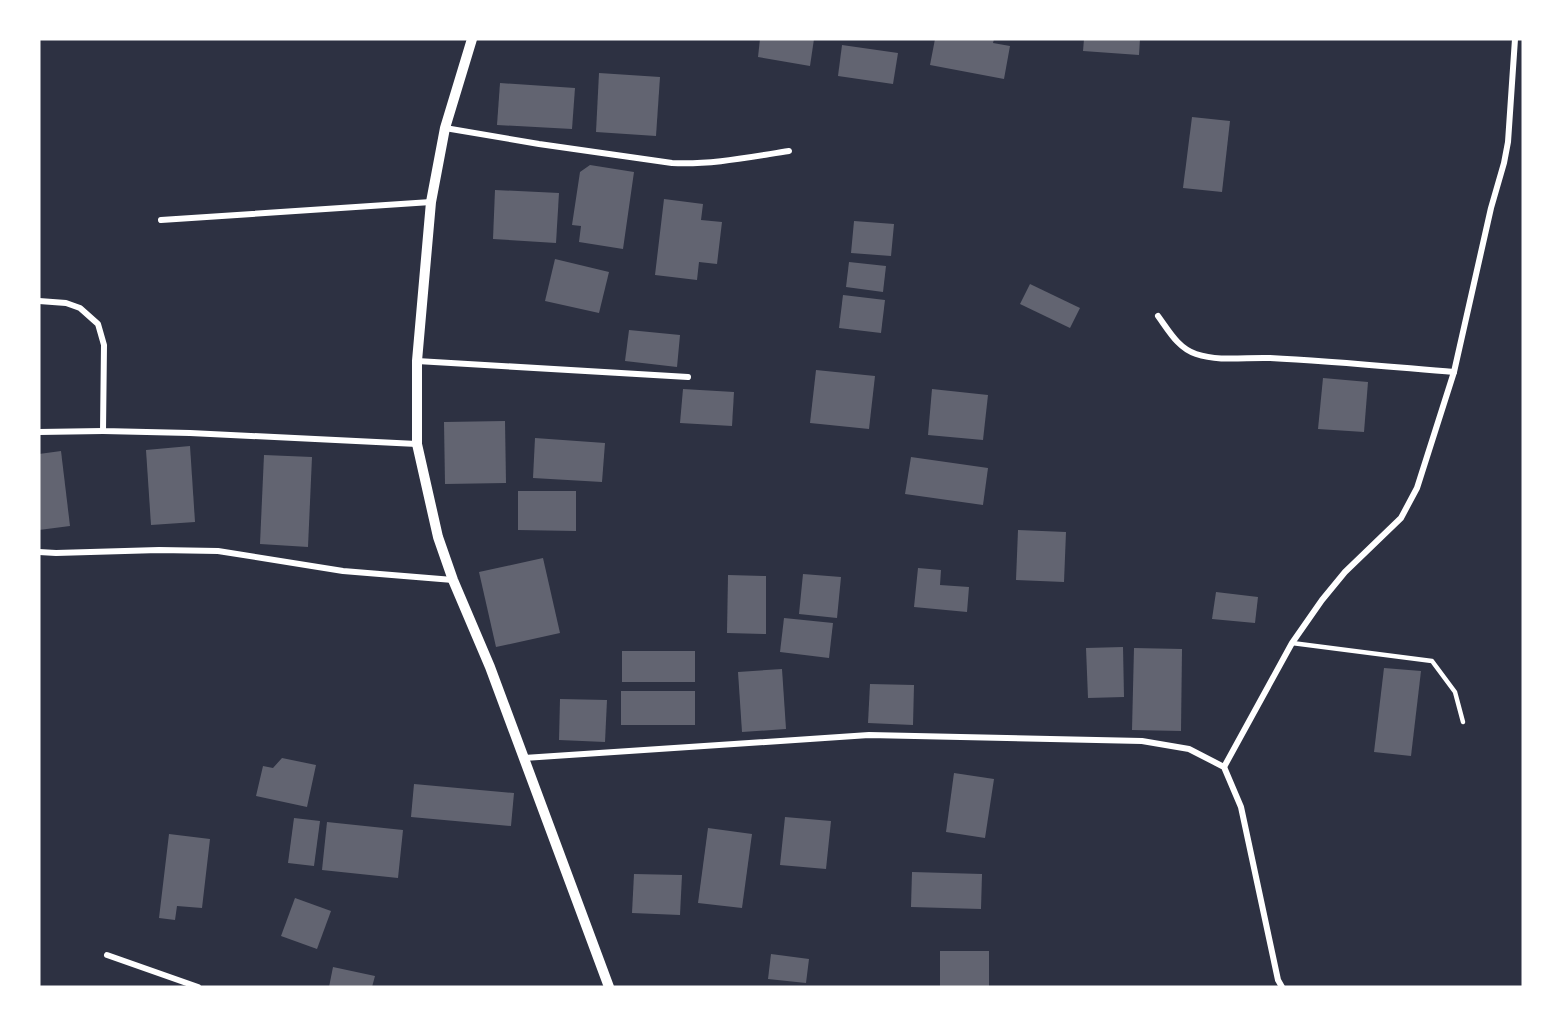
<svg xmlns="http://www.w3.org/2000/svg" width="1562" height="1026" font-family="Karla,sans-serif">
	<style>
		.building { fill: #626471 }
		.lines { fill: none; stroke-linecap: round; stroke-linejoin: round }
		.service { stroke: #fff; stroke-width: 4.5 }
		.minor { stroke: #fff; stroke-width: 6 }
		.tertiary { stroke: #fff; stroke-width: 10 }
	</style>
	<rect width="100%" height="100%" fill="#2d3142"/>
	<g class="building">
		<path d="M760 39H814L810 66 758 57Z"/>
		<path d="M935 39H994L993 43 1010 46 1004 79 930 65Z"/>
		<path d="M1084 39H1140L1139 55 1083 51Z"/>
		<path d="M842 45 898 53 893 84 838 76Z"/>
		<path d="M599 73 660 77 656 136 596 132Z"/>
		<path d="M500 83 575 88 572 129 497 125Z"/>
		<path d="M1192 117 1230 121 1222 192 1183 188Z"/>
		<path d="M590 165 634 172 623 249 579 242 581 226 572 225 580 172Z"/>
		<path d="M495 190 559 193 556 243 493 239Z"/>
		<path d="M664 199 703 204 701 220 722 222 717 264 699 262 697 280 655 275Z"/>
		<path d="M854 221 894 224 891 256 851 253Z"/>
		<path d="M555 259 609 272 599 313 545 301Z"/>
		<path d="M849 262 886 266 883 292 846 287Z"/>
		<path d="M1030 284 1080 308 1070 328 1020 304Z"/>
		<path d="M843 295 885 300 881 333 839 328Z"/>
		<path d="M629 330 680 335 677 367 625 361Z"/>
		<path d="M816 370 875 376 869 429 810 423Z"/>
		<path d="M1323 378 1368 382 1364 432 1318 429Z"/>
		<path d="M683 389 734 392 732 426 680 423Z"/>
		<path d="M932 389 988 395 983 440 928 435Z"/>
		<path d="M505 421 506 483 445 484 444 422Z"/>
		<path d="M535 438 605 443 602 482 533 478Z"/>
		<path d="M190 446 195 522 151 525 146 450Z"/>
		<path d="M61 451 70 526 39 530V454Z"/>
		<path d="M264 455 312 457 308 547 260 544Z"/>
		<path d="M911 457 988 468 983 505 905 494Z"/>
		<path d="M518 491H576V531L518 530Z"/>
		<path d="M1018 530 1066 532 1064 582 1016 580Z"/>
		<path d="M543 558 560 633 496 647 479 572Z"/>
		<path d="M918 568 941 570 940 585 969 587 967 612 914 607Z"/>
		<path d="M803 574 841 577 837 618 799 614Z"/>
		<path d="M728 575 766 576V634L727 633Z"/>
		<path d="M1216 592 1258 597 1255 623 1212 619Z"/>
		<path d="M784 618 833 623 829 658 780 652Z"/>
		<path d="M1123 647 1124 697 1088 698 1086 648Z"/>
		<path d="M1134 648 1182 649 1181 731 1132 730Z"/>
		<rect x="622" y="651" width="73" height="31"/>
		<path d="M1384 668 1421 671 1411 756 1374 752Z"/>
		<path d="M782 669 786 729 742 732 738 672Z"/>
		<path d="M870 684 914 685 913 725 868 723Z"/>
		<rect x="621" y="691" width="74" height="34"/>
		<path d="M560 699 607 700 605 742 559 740Z"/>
		<path d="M282 758 316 765 307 807 256 796 263 766 273 768Z"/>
		<path d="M954 773 994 779 985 838 946 832Z"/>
		<path d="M414 784 514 793 511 826 411 817Z"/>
		<path d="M785 817 831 821 826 869 780 865Z"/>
		<path d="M294 818 320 821 314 866 288 863Z"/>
		<path d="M327 822 403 830 398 878 322 870Z"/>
		<path d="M708 828 752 834 742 908 698 903Z"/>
		<path d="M169 834 210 839 202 908 177 906 175 920 159 918Z"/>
		<path d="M912 872 982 874 981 909 911 907Z"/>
		<path d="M634 874 682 875 680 915 632 913Z"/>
		<path d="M295 898 331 911 317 949 281 936Z"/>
		<rect x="940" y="951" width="49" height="36"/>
		<path d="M771 954 809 959 806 983 768 979Z"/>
		<path d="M333 967 375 976 372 987H329Z"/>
	</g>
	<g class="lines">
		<path class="service" d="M1292 643 1432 661 1455 692 1463 722"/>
		<g class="minor">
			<path d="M445 128 539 144 672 163C711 165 750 157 789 151"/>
			<path d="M161 220 431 202"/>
			<path d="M39 301 66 303 80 308 98 324 104 345 103 431 190 433 417 444"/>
			<path d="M1158 316C1169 331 1178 348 1196 354 1220 362 1246 357 1270 358 1331 361 1393 367 1454 372"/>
			<path d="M417 361 688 377"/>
			<path d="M39 432 103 431"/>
			<path d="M39 552 56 553 159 550 218 551 343 571 453 580"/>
			<path d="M524 758 869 735 1142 741 1189 749 1224 767 1241 807 1278 980 1282 987"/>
			<path d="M1224 767 1292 643 1322 600 1345 572 1401 518 1417 488 1454 372 1491 208 1504 163 1508 142 1515 39"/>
			<path d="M107 955 198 987"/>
		</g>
		<path class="tertiary" d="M472 39 445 128 431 202 417 361V444L438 537 453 580 490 667 609 987"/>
	</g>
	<rect width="1562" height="1026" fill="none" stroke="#ffffff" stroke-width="81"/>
</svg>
